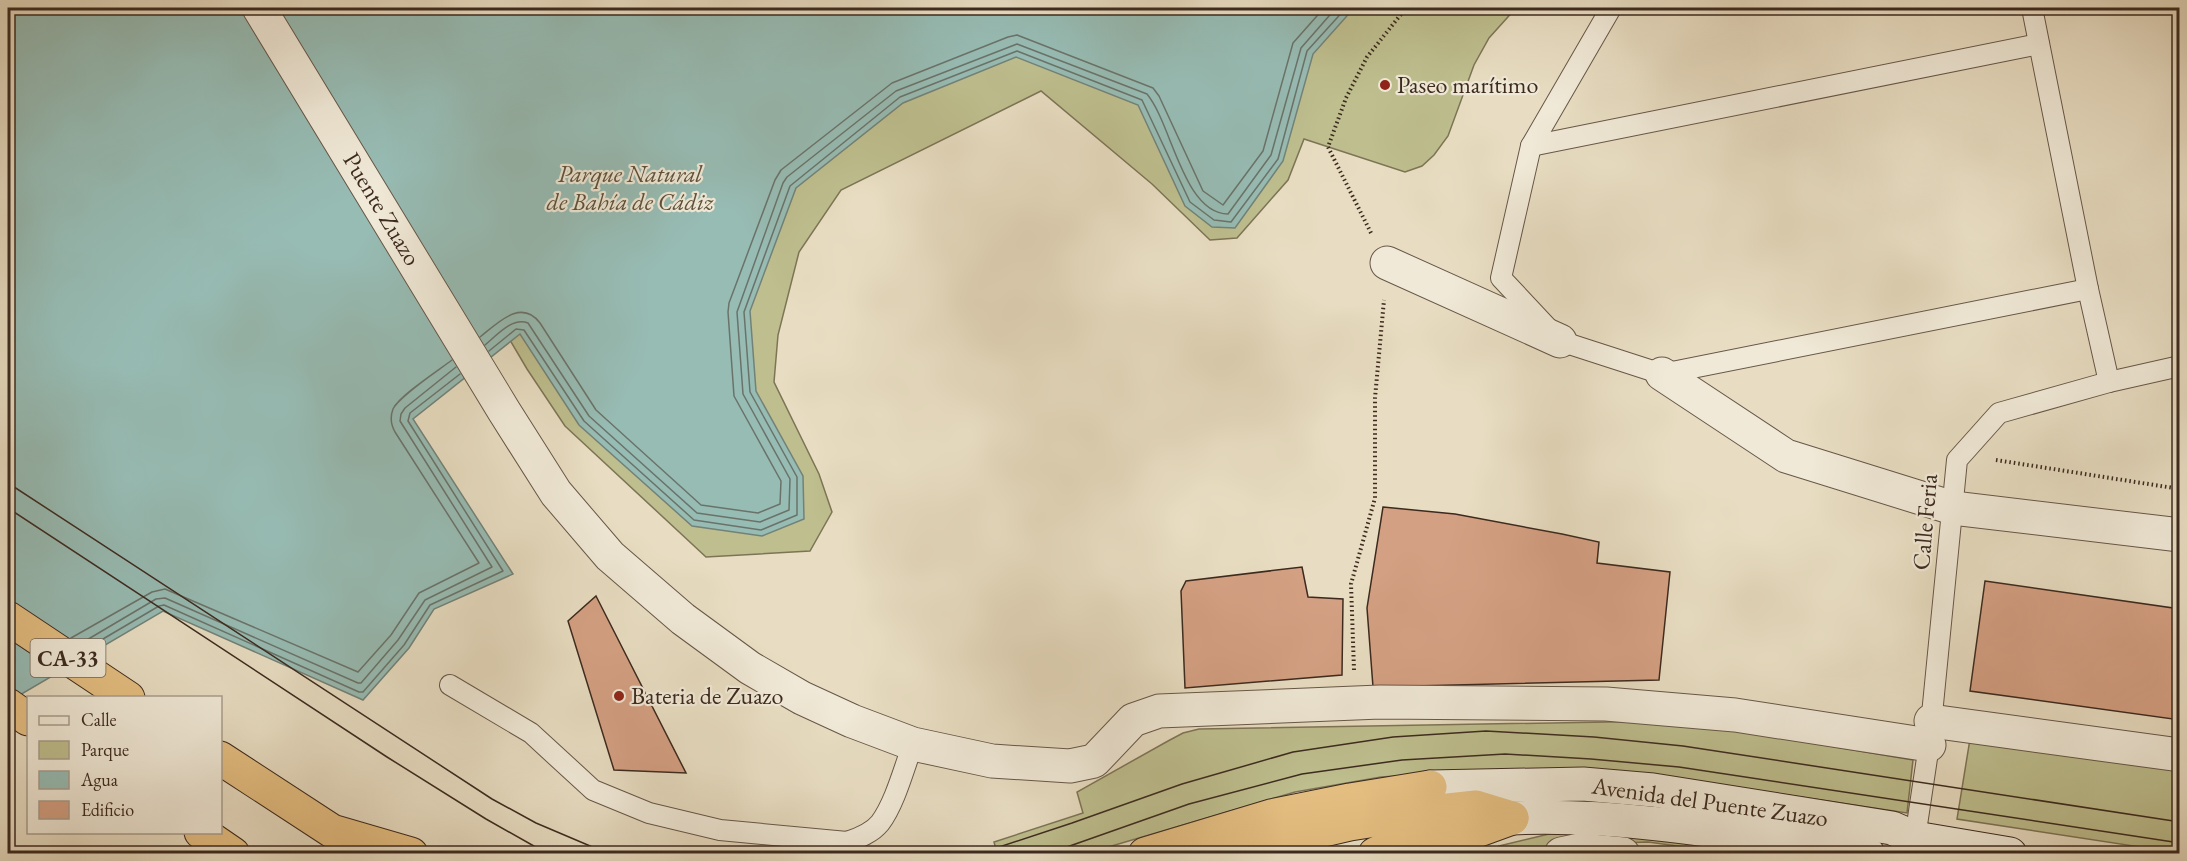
<svg xmlns="http://www.w3.org/2000/svg" width="2187" height="861" font-family="'EB Garamond',serif">
	<style>
		.green { fill: #bebe8e; stroke: #7d7456; stroke-width: 1.5 }
		.water { fill: #97bcb4; stroke: #738278; stroke-width: 1.5 }
		.lines { fill: none; stroke-linecap: round; stroke-linejoin: round }
		.shore { stroke: #6a736a; stroke-width: 1.5 }
		.building { fill: #d4a083; stroke: #3c2a1f; stroke-width: 1.5 }
		.lane-casing { stroke: #675748; stroke-width: 22 }
		.street-casing { stroke: #675748; stroke-width: 35 }
		.secondary-casing { stroke: #3c2a1f; stroke-width: 35 }
		.highway-casing { stroke: #3c2a1f; stroke-width: 35 }
		.path { stroke: #3c2a1f; stroke-width: 4; stroke-dasharray: 1.5 3; stroke-linecap: butt }
		.lane { stroke: #f0e9d7; stroke-width: 20 }
		.street { stroke: #f0e9d7; stroke-width: 33 }
		.secondary { stroke: #f0e9d7; stroke-width: 33 }
		.highway { stroke: #e4be81; stroke-width: 33 }
		.tram { stroke: #3c2a1f; stroke-width: 1.5 }
		.poi-dot { fill: #8f2418; stroke: #f0e9d7; stroke-width: 2 }
		.labels { text-anchor: middle; stroke-width: 4.5; stroke-linejoin: round; paint-order: stroke }
		.shield { fill: #f0e9d7; stroke: #726356; stroke-width: 1.5 }
		.shield-label { font-size: 22px; font-weight: bold; fill: #3c2a1f }
		.poi-label { font-size: 24px; fill: #3c2a1f; stroke: #f0e9d7; text-anchor: start }
		.park-label { font-size: 24px; font-style: italic; fill: #5c4f3b; stroke: #f0e9d7 }
		.street-label { font-size: 24px; fill: #3c2a1f; stroke: #f0e9d7 }
	</style>
	<rect width="100%" height="100%" fill="#e8ddc2"/>
	<filter id="stains"><feTurbulence type="fractalNoise" baseFrequency=".00333" numOctaves="4"/><feColorMatrix values="0 0 0 0 .2 0 0 0 0 .09 0 0 0 0 .02 0 0 0 .5 -.17"/></filter>
	<radialGradient id="worn" r=".72"><stop offset=".6" stop-color="#630" stop-opacity="0"/><stop offset="1" stop-color="#630" stop-opacity=".3"/></radialGradient>
	<g class="green">
		<path d="M315 8H1516L1489 38 1474 65 1448 136 1434 155 1422 166 1405 172 1304 139 1288 180 1237 238 1210 240 1152 184 1041 91 841 190 799 252 778 335 774 382 819 474 832 512 810 551 706 557 565 426 527 369Z"/>
		<path d="M1663 721 1764 735 1913 760 1907 813 1741 788 1505 769 1381 777 1295 792 1088 853H997L994 842 1083 813 1077 792 1168 741 1183 733 1199 729Z"/>
		<path d="M1970 739 2179 768V853L1957 819Z"/>
		<path d="M1644 827 1820 853H1729L1648 842 1560 845 1504 853 1499 846 1553 833Z"/>
	</g>
	<path class="water" d="M8 8H1354L1313 54 1283 161 1235 228 1212 227 1185 206 1138 105 1016 57 903 103 796 188 750 311 756 391 803 476 804 519 762 536 692 526 579 425 520 334 413 419 513 574 434 609 409 648 363 700 163 611 8 702Z"/>
	<g class="lines">
		<g class="shore">
			<path d="M480 337C498 323 521 298 540 323L596 410 701 505 758 513 780 504 781 481 734 396 728 312 729 303 775 180 781 170 892 83 1008 37 1017 35 1153 88 1159 96 1203 191 1223 205 1263 151 1293 43 1324 8"/>
			<path d="M485 345C497 335 512 317 528 323L589 416 697 513 760 522 789 510 790 479 743 394 737 312 783 183 787 177 896 91 1017 44 1147 94C1172 124 1183 213 1228 214L1271 155 1301 48 1336 8"/>
			<path d="M489 351 516 329 524 330 584 421 694 520 761 530 797 515V477L750 392 744 312 790 186 900 97 1017 51 1142 100 1190 202 1214 220 1231 222 1278 159 1307 51 1346 8"/>
			<path d="M71 638 152 592 165 589 358 672 391 635 419 593 479 563 395 432C391 425 390 417 393 409 399 396 439 370 452 360"/>
			<path d="M80 644 156 599 165 598 358 683H361L398 640 425 600 492 567 400 421 401 414 405 408 456 367"/>
			<path d="M86 649 159 606 164 605 359 692H363L404 645 430 605 503 571 408 421 410 413 460 374"/>
		</g>
	</g>
	<g class="building">
		<path d="M1383 507 1455 514 1562 534 1599 542 1597 563 1670 572 1659 680 1373 687 1367 608Z"/>
		<path d="M1302 567 1308 597 1343 599 1342 675 1185 688 1181 591 1186 581Z"/>
		<path d="M1985 581 2180 609V720L1970 691Z"/>
		<path d="M596 596 686 773 614 770 568 621Z"/>
	</g>
	<g class="lines">
		<g class="lane-casing">
			<g id="lane">
				<path d="M1611 8 1531 146 1501 278 1560 341 1662 374 2088 289 2032 8"/>
				<path d="M1531 146 2039 44"/>
				<path d="M2088 289 2109 382"/>
				<path d="M450 685 531 733 593 790 649 813 720 830 847 842C859 838 872 833 880 823 895 803 904 768 913 744"/>
				<path d="M1915 838 1929 745 1957 460 1999 413 2109 382 2180 366"/>
			</g>
		</g>
		<g class="street-casing">
			<g id="street">
				<path d="M259 8 504 411 556 493 610 556 683 619 750 668 802 698 852 721 913 744 992 761 1070 766 1094 761 1133 720 1159 711 1380 702 1606 704 1735 715 1929 745"/>
				<path d="M1387 263 1560 341"/>
				<path d="M1662 374 1786 456 1953 508 2180 535"/>
				<path d="M1931 721 2180 755"/>
				<path d="M1561 854 1580 850 1623 854"/>
			</g>
		</g>
		<g class="secondary-casing">
			<g id="secondary">
				<path d="M1430 787 1583 784 1653 790 1892 828 1915 838 2010 854"/>
				<path d="M1512 818C1632 813 1750 837 1868 854"/>
			</g>
		</g>
		<g class="highway-casing">
			<g id="highway">
				<path d="M8 618 128 698"/>
				<path d="M8 705 28 719"/>
				<path d="M220 758 332 831 411 854"/>
				<path d="M201 832 233 854"/>
				<path d="M1145 854 1271 816 1350 800 1430 787"/>
				<path d="M1221 854 1350 824 1420 813 1476 807 1512 818"/>
				<path d="M1375 854 1388 848 1468 834 1512 818"/>
			</g>
		</g>
		<g class="path">
			<path d="M1371 233 1328 147 1346 98 1367 57 1406 8"/>
			<path d="M1996 460 2180 489"/>
			<path d="M1354 670 1351 584 1375 498V398L1384 300"/>
		</g>
		<use href="#lane" class="lane"/>
		<use href="#street" class="street"/>
		<use href="#secondary" class="secondary"/>
		<use href="#highway" class="highway"/>
		<g class="tram">
			<path d="M8 483 492 799 536 823 609 854"/>
			<path d="M8 508 387 757 486 819 548 854"/>
			<path d="M978 854 1072 823 1182 784 1293 752 1393 737 1486 731 1594 737 1683 746 2180 822"/>
			<path d="M1047 854 1189 804 1302 774 1402 760 1505 754 1591 759 1679 767 2180 843"/>
		</g>
	</g>
	<g class="poi-dot">
		<circle cx="1385" cy="85" r="6"/>
		<circle cx="619" cy="696" r="6"/>
	</g>
	<g class="labels">
		<rect class="shield" x="30.5" y="639" width="75" height="38" rx="4.5"/>
		<g class="shield-label">
			<text x="68" y="666">CA-33</text>
		</g>
		<g class="poi-label">
			<text x="1397" y="93">Paseo marítimo</text>
			<text x="631" y="704">Bateria de Zuazo</text>
		</g>
		<g class="park-label">
			<text x="630" y="182">Parque Natural<tspan x="630" dy="28">de Bahía de Cádiz</tspan></text>
		</g>
		<g class="street-label">
			<text transform="translate(382 209) rotate(59)" y="8">Puente Zuazo</text>
			<text transform="translate(1925 522) rotate(-85)" y="8">Calle Feria</text>
			<text transform="translate(1710 802) rotate(8)" y="8">Avenida del Puente Zuazo</text>
		</g>
	</g>
	<rect width="2187" height="861" fill="none" stroke="#e8ddc2" stroke-width="30"/>
	<rect x="9" y="9" width="2169" height="843" fill="none" stroke="#3c2a1f" stroke-width="3"/>
	<rect x="15" y="15" width="2157" height="831" fill="none" stroke="#3c2a1f" stroke-width="1.5"/>
	<rect x="27" y="696" width="195" height="138" fill="#f0e9d7" stroke="#a89d8d" stroke-width="1.5"/>
	<rect x="39" y="716" width="30" height="9" fill="#f0e9d7" stroke="#a89d8d" stroke-width="1.5"/>
	<text x="81" y="726" font-size="18" fill="#3c2a1f">Calle</text>
	<rect x="39" y="741" width="30" height="18" fill="#bebe8e" stroke="#a89d8d" stroke-width="1.5"/>
	<text x="81" y="756" font-size="18" fill="#3c2a1f">Parque</text>
	<rect x="39" y="771" width="30" height="18" fill="#97bcb4" stroke="#a89d8d" stroke-width="1.5"/>
	<text x="81" y="786" font-size="18" fill="#3c2a1f">Agua</text>
	<rect x="39" y="801" width="30" height="18" fill="#d4a083" stroke="#a89d8d" stroke-width="1.5"/>
	<text x="81" y="816" font-size="18" fill="#3c2a1f">Edificio</text>
	<rect width="100%" height="100%" filter="url(#stains)"/>
	<rect width="100%" height="100%" fill="url(#worn)"/>
</svg>
